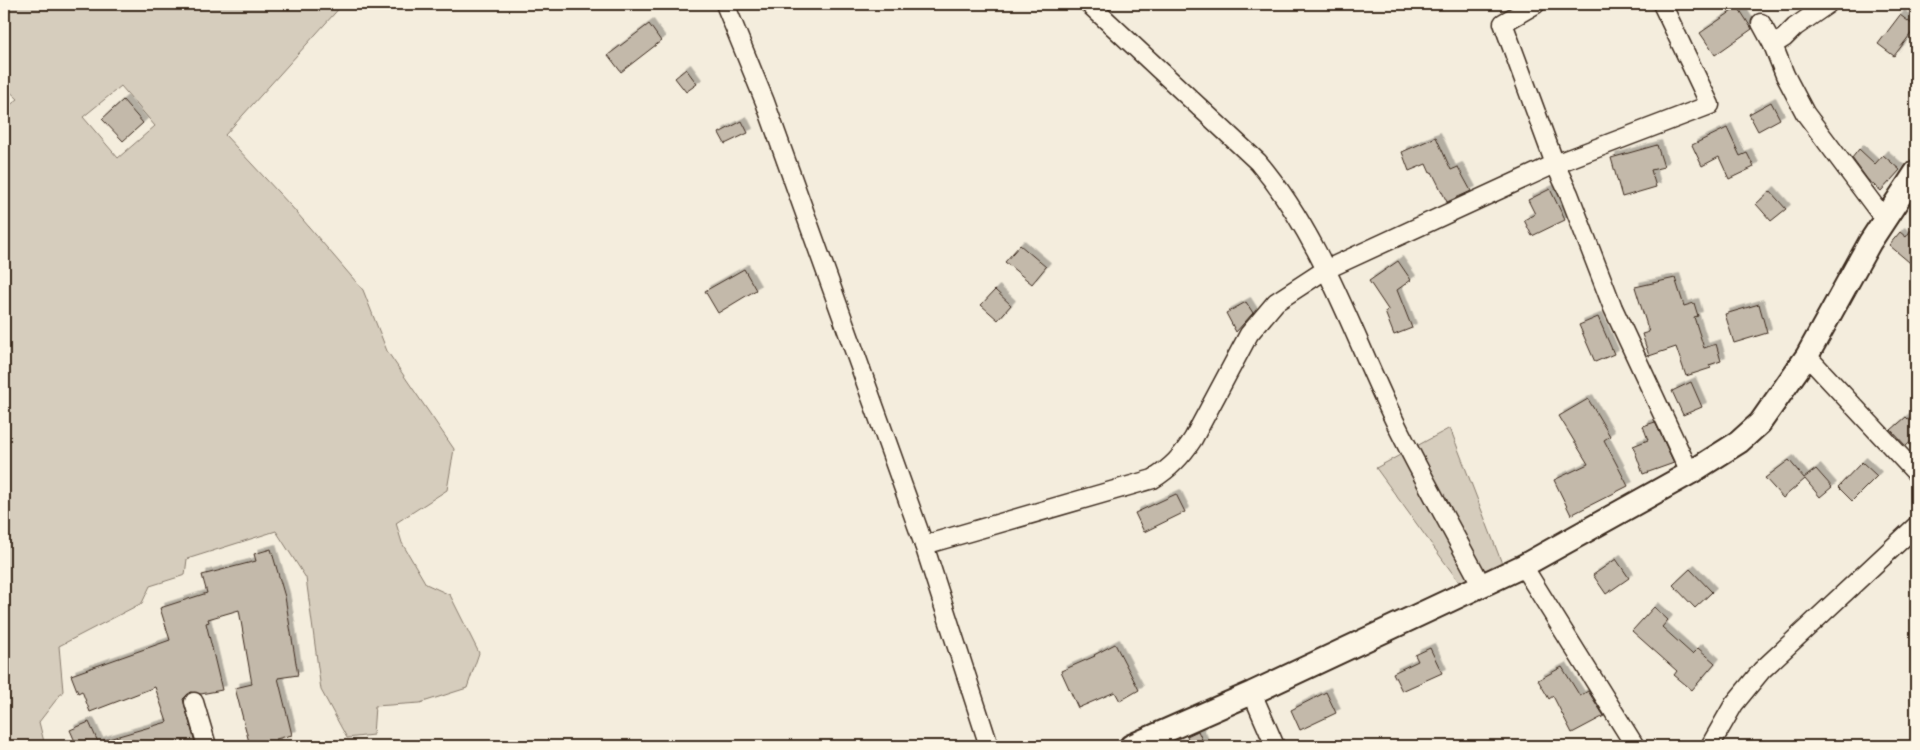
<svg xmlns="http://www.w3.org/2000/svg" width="1920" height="750" font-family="'Comic Neue',sans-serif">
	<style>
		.green { fill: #d6cdbd; stroke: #887c6e; fill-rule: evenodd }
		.building { fill: #c3b9aa; stroke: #3b2a1e; filter: url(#shadow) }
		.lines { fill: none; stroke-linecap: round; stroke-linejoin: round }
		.minor-casing { stroke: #3b2a1e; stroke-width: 21 }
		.tertiary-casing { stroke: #3b2a1e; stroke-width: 26 }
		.minor { stroke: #fcf5e5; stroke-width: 18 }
		.tertiary { stroke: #fcf5e5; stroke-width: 22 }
	</style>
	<defs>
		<filter id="shadow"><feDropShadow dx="4.5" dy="-4.5" stdDeviation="0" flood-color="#0004"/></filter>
	</defs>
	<rect width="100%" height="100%" fill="#f4eddd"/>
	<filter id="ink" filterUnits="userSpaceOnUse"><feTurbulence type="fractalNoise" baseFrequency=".02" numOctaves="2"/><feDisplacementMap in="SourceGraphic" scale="10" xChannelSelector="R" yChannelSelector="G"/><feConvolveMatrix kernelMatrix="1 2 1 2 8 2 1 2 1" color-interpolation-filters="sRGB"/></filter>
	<g filter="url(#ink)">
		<g class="green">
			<path d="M4 4H343L225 135 291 206 363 290 387 351 454 449 447 490 396 523 402 543 426 584 450 595 479 653 467 688 420 703 375 706 373 735 347 738 321 690 306 578 276 531 187 559 185 575 150 586 142 603 59 646 63 691 39 722 45 746H4V110L18 99 4 86ZM121 86 155 126 118 158 83 117Z"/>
			<path d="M1450 428 1506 574 1467 593 1376 468Z"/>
		</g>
		<g class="building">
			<path d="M1738 7 1752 29 1715 55 1700 33Z"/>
			<path d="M1900 15 1916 27 1894 56 1878 44Z"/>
			<path d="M649 24 661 41 621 72 608 55Z"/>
			<path d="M686 69 697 84 686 92 675 78Z"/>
			<path d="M123 100 143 123 123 141 102 119Z"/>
			<path d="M1771 102 1780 119 1758 131 1749 114Z"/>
			<path d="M742 121 748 133 725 144 719 133Z"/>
			<path d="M1727 128 1740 156 1747 153 1754 167 1729 179 1719 157 1702 166 1692 145Z"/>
			<path d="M1436 137 1451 170 1458 167 1471 191 1447 202 1432 172 1430 173 1426 164 1409 171 1402 152Z"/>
			<path d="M1657 145 1664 167 1651 170 1656 187 1622 197 1611 158Z"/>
			<path d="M1859 149 1875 164 1883 155 1900 170 1881 191 1868 180 1852 158Z"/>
			<path d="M1550 189 1565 220 1532 236 1524 220 1535 214 1528 200Z"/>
			<path d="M1770 191 1786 209 1771 221 1756 204Z"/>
			<path d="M1916 223V268L1889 245 1900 232 1906 237Z"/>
			<path d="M1020 245 1046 267 1032 284 1005 262Z"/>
			<path d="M1398 261 1411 280 1397 290 1412 328 1394 335 1385 312 1389 311 1369 281Z"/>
			<path d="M744 269 756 290 718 313 705 291Z"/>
			<path d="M1675 278 1684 306 1694 303 1698 316 1694 317 1704 348 1716 344 1721 361 1709 365 1711 368 1686 376 1676 347 1649 356 1642 334 1649 332 1635 287Z"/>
			<path d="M995 290 1011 305 998 320 981 305Z"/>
			<path d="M1246 302 1253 313 1236 332 1226 313Z"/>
			<path d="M1759 304 1767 333 1734 343 1725 314Z"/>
			<path d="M1598 317 1614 354 1595 362 1579 325Z"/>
			<path d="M1691 382 1702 407 1683 415 1672 391Z"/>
			<path d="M1588 399 1610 436 1604 440 1628 486 1571 515 1554 480 1588 464 1559 416Z"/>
			<path d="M1916 410V437L1906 446 1891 430 1906 417 1908 419Z"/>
			<path d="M1655 422 1674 463 1643 474 1633 446 1648 440 1643 426Z"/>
			<path d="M1789 460 1804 478 1816 469 1832 487 1820 497 1805 479 1783 498 1765 478Z"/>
			<path d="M1862 462 1877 476 1852 501 1838 487Z"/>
			<path d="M1176 494 1185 512 1144 532 1135 513Z"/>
			<path d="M271 549 285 597 298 675 278 678 292 735 276 739 277 746H250L235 688 252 684 239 610 208 619 209 622 206 623 222 690 201 694 191 692 183 699 196 746H77L70 730 89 722 98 742 167 722 155 687 90 712 82 691 78 693 71 675 170 640 160 608 207 593 202 575 256 561 254 554Z"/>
			<path d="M1616 559 1629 578 1606 594 1593 575Z"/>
			<path d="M1690 569 1712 592 1695 608 1673 585Z"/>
			<path d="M1654 607 1668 620 1662 627 1692 654 1698 648 1715 663 1692 690 1674 675 1677 671 1632 631Z"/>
			<path d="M1115 644 1139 690 1120 701 1115 692 1078 708 1061 671 1095 656 1094 655Z"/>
			<path d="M1430 648 1442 673 1402 691 1393 673 1418 661 1415 655Z"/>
			<path d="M1562 667 1580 696 1588 691 1604 716 1572 733 1553 696 1549 699 1538 680Z"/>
			<path d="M1326 692 1336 713 1300 730 1291 710Z"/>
			<path d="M1198 731 1205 746H1191L1187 736Z"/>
		</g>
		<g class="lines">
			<g class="minor-casing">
				<g id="minor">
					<path d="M725 4 765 102 924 545 989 746"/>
					<path d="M1089 4 1258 162C1324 240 1355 342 1400 432 1426 484 1455 535 1482 586"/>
					<path d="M1536 4 1503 23 1555 164 1569 194 1613 308 1690 473"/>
					<path d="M1828 4 1795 27 1784 38 1773 45 1785 75 1805 113 1885 220"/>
					<path d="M1761 23 1773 45"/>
					<path d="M1807 356 1916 473"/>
					<path d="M924 545 1153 479C1171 468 1182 456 1193 439L1249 334 1276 302 1325 270 1555 164 1710 105 1662 4"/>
					<path d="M1523 566 1635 746"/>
					<path d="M1252 693 1275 746"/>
					<path d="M194 702 207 746"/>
					<path d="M1710 746 1734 704 1762 670 1916 526"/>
				</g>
			</g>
			<g class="tertiary-casing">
				<path id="tertiary" d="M1131 746 1252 693 1523 566 1690 473 1739 442 1760 423 1807 356 1870 242 1916 172"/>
			</g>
			<use href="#minor" class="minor"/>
			<use href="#tertiary" class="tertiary"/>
		</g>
	</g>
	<rect width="1920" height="750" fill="none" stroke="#fcf5e5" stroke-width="20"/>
	<rect x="10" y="10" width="1900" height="730" fill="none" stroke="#3b2a1e" stroke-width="2" filter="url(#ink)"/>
</svg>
